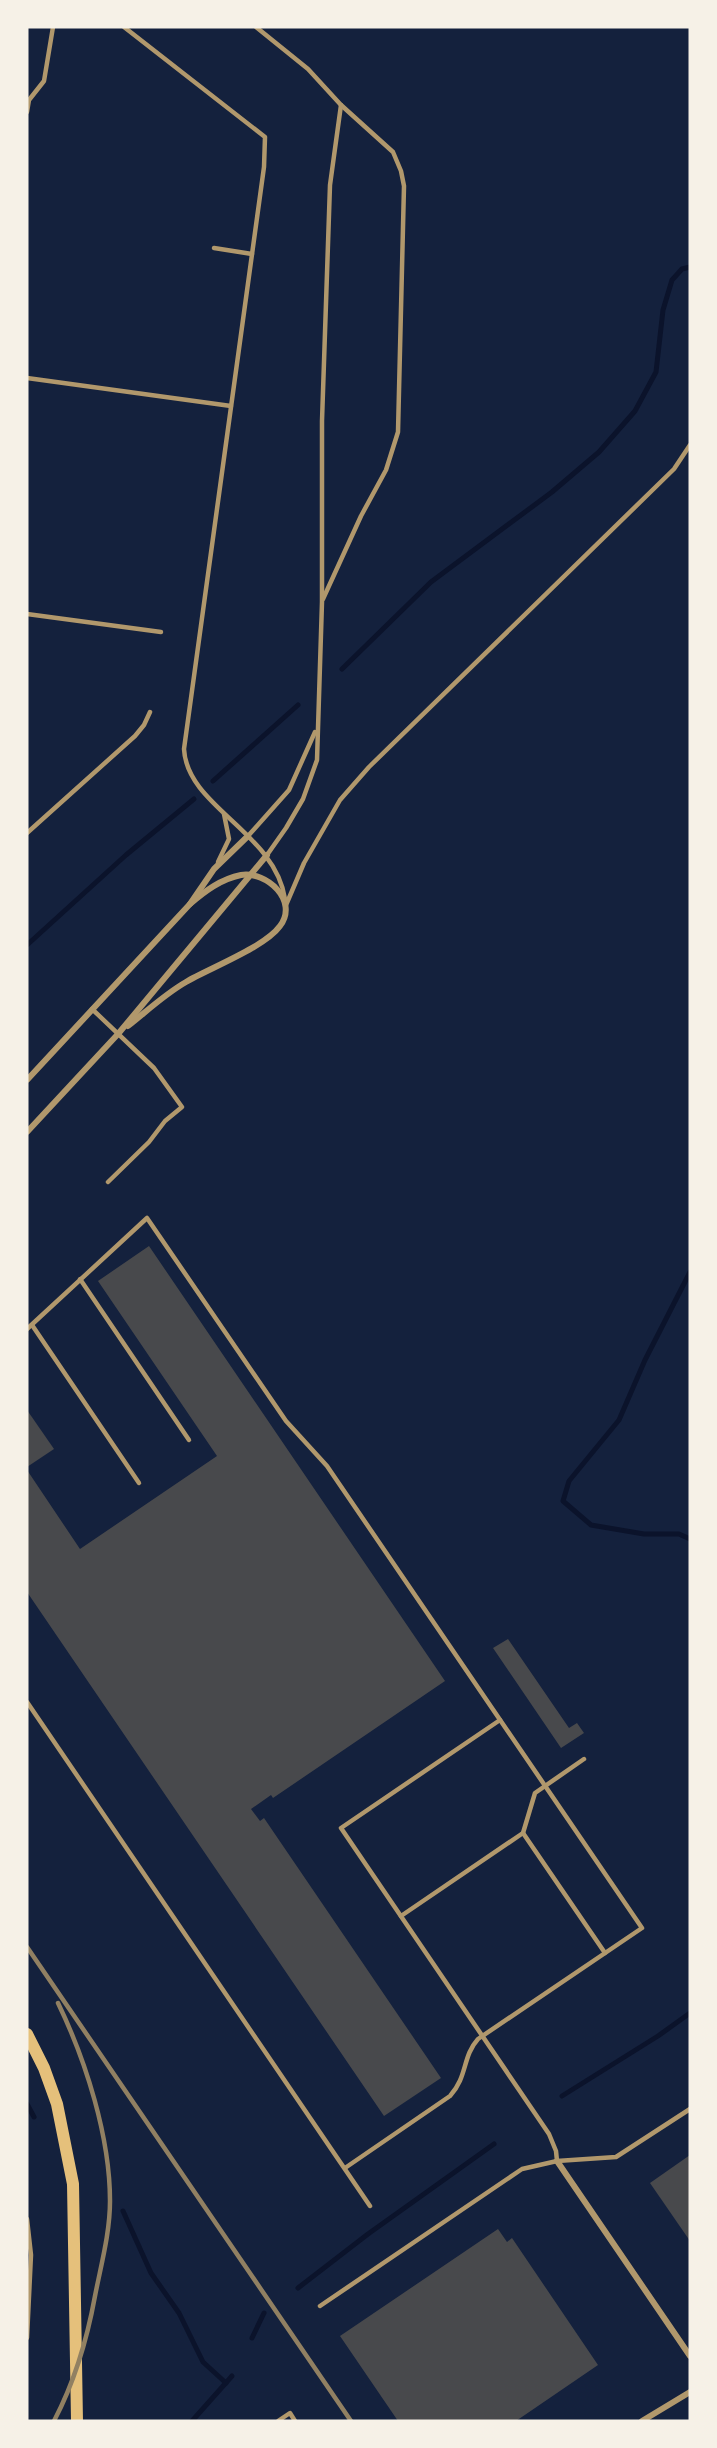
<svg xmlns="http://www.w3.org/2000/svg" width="717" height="2448" font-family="'Golos Text',sans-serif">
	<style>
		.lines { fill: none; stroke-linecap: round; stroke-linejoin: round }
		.stream { stroke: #0b132b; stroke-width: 5 }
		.building { fill: #48494c }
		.service { stroke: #b1986c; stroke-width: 4.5 }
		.minor { stroke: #b1986c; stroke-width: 6 }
		.secondary { stroke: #e5c07b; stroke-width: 12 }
		.rail { stroke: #918062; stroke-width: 4.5 }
	</style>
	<rect width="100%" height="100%" fill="#14213d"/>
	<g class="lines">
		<g class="stream">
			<path d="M342 669 431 582 552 492 599 452 635 411 656 372 663 310 672 280 682 269 690 267"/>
			<path d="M213 781 298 705"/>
			<path d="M27 945 126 855 194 799"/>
			<path d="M690 1272 645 1360 619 1420 569 1481 563 1501 591 1525 644 1534H679L690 1539"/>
			<path d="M562 2096 658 2036 690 2013"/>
			<path d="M27 2104 34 2117"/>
			<path d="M123 2211 151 2273 179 2313 203 2362 226 2383"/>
			<path d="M298 2288 368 2234 494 2144"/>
			<path d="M252 2338 264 2313"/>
			<path d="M192 2421 232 2376"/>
		</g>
	</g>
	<g class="building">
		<path d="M149 1246 445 1681 273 1798 271 1795 251 1809 260 1821 264 1818 441 2078 384 2116 27 1592V1470L80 1549 217 1456 98 1281Z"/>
		<path d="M27 1410 54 1449 27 1467Z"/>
		<path d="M508 1639 569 1728 577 1723 584 1733 561 1748 493 1648Z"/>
		<path d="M690 2155V2241L650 2183Z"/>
		<path d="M498 2229 507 2242 512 2238 598 2365 516 2421H398L340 2336Z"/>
	</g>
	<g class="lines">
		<g class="service">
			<path d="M124 27 265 137 264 167 184 749C187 807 275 832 285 899"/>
			<path d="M256 27 308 69 341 105 393 152 401 171 404 186 398 432 386 470 361 516 323 599"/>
			<path d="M27 112 29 100 44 81 53 27"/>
			<path d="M214 248 252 254"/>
			<path d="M27 378 231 406"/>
			<path d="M27 614 161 632"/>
			<path d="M27 833 135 736 144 725 150 712"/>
			<path d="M248 836 289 790 315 732"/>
			<path d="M267 855 286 828 303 799 317 760 322 602V421L330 185 341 105"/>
			<path d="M218 862 229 839 224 814"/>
			<path d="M286 905 304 863 340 800 369 767 674 469 690 445"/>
			<path d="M92 1009 154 1068 182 1107 165 1121 149 1142 108 1182"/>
			<path d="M80 1279 189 1440"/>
			<path d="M32 1325 139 1483"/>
			<path d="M27 1329 147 1218 286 1421 327 1466 642 1928 478 2039C462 2057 468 2076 450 2096L345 2168"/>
			<path d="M27 1702 370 2206"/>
			<path d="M500 1720 341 1828 549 2134 556 2151 557 2161"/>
			<path d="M523 1833 605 1953"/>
			<path d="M401 1916 523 1833 535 1793 584 1759"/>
			<path d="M27 2219 31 2255 27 2338"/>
			<path d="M320 2306 522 2169 557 2161 616 2157 690 2109"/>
			<path d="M278 2421 290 2413 295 2421"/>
		</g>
		<g class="minor">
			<path d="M128 1026C147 1011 165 994 186 982 210 968 265 947 280 926 299 901 267 871 241 875 221 879 205 891 190 904"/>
			<path d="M27 1080 190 904 214 869 248 836"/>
			<path d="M27 1132 118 1034 267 855"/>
			<path d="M557 2161 690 2356"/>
			<path d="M642 2421 690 2392"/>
		</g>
		<path class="secondary" d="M27 2034 44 2068 57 2104 73 2184 77 2421"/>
		<g class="rail">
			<path d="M27 1947 351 2421"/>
			<path d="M54 2421C75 2381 87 2340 95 2296 101 2265 110 2233 110 2201 110 2137 86 2061 58 2003"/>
		</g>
	</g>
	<rect width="717" height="2448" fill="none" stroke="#f6f1e7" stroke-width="57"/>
</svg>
